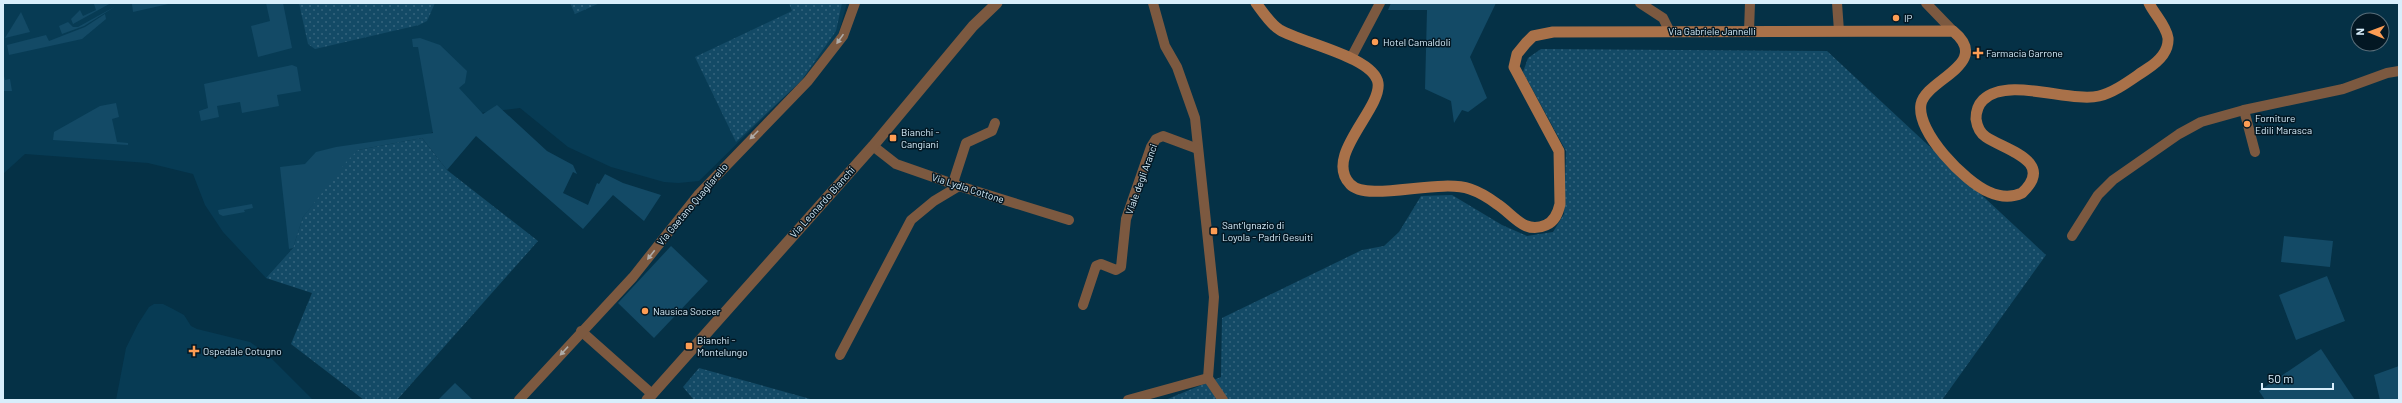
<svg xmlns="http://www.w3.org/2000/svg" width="2402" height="403" font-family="Barlow,sans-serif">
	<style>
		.built { fill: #073b54 }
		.grass { fill: #134a66 }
		.park { fill: url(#park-dots) }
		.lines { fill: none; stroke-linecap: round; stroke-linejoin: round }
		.minor { stroke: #7c5940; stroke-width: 10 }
		.tertiary { stroke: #7c5940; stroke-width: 11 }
		.secondary { stroke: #a97149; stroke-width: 11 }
		.oneway { fill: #afaba7 }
		.poi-dot { fill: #fd9d54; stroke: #031723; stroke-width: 1.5 }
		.labels { text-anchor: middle; stroke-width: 3; stroke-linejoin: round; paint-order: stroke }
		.poi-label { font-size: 10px; fill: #d8eefb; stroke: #031723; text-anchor: start }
		.street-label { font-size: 10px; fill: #d8eefb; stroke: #031723 }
	</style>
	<defs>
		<pattern id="park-dots" width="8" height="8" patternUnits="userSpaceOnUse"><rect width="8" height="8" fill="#134a66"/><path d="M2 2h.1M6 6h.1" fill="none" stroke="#35647d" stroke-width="1.8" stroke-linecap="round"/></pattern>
	</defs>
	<rect width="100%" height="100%" fill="#053146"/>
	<g class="built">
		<path d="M3 3H847L838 35 801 81 699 181 678 183 664 182 611 167 568 147 520 108 464 115 422 138 358 150 293 248 266 278 223 232 205 205 193 174 148 163 25 154 3 174Z"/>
		<path d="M154 304H163L173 309 184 315 191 326 197 329 250 342 266 353 313 400H116L126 348 138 324 149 307Z"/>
	</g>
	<g class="grass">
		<path d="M96 3H111L73 24 71 19 80 10 83 16 96 10 94 4Z"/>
		<path d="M135 3H173L133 12 132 4Z"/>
		<path d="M266 3H283L292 48 258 57 251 26 270 21Z"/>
		<path d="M1391 3H1496L1470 57 1487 98 1468 112 1462 110 1454 123 1451 101 1425 89 1427 10H1388Z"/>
		<path d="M116 6 84 26 62 34 59 26 68 22 73 27H78Z"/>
		<path d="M21 12 30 32 5 38Z"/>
		<path d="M105 14 106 19 82 39 9 55 7 45 46 35 49 41 85 27Z"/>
		<path d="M420 38 440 45 467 71 465 83 459 88 483 114 497 105 547 151 573 165 577 174 573 172 563 193 588 205 597 183 599 184 605 174 623 183 661 195 644 221 613 195 583 229 476 136 447 170 422 138 358 150 303 217 293 248 289 249 280 167 305 164 316 152 336 147 433 133 418 47H413L412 39Z"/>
		<path d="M292 65 297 67 301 91 277 95 279 106 242 113 240 102 217 106 219 117 201 121 199 111 208 108 204 84Z"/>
		<path d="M3 72 5 80 10 79 12 91H3Z"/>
		<path d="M116 103 119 117 112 119 117 142 128 143V145L53 140 54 132 100 106Z"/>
		<path d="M252 204 253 208 244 210 245 212 223 216 219 214 218 210Z"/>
		<path d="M2284 236 2333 241 2330 267 2281 262Z"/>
		<path d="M671 246 708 281 654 338 618 303Z"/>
		<path d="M2327 276 2345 321 2296 340 2279 295Z"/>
		<path d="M2321 349 2355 400H2265L2259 391Z"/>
		<path d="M2399 366V400H2380L2374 375Z"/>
		<path d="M455 383 473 400H438Z"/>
	</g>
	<g class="park">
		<path d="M299 3H435L427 21 419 25 315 49 308 44Z"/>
		<path d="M570 3H600L575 14Z"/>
		<path d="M789 3H842L836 31 801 81 736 142 695 57 792 11Z"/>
		<path d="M1541 49 1827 51 2046 255 1942 400H1165L1221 377 1222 318 1362 250 1384 246 1399 232 1421 196 1452 195 1502 225 1527 236 1553 232 1564 214 1566 151 1523 72 1528 58Z"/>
		<path d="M422 138 447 170 538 241 397 400H364L291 344 312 293 266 278 293 248 303 217 347 161 358 150Z"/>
		<path d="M699 368 814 400H694L683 387Z"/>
	</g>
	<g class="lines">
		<g class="minor">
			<path d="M1153 3 1165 46 1177 67 1195 118 1214 297 1208 378 1223 400"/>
			<path d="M1640 3 1663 18 1669 30"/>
			<path d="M1837 3 1839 31"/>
			<path d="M1926 3 1953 31"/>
			<path d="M1749 31 1750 3"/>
			<path d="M1351 58 1380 3"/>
			<path d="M2244 110 2255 152"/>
			<path d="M873 146 896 164 959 186 1069 220"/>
			<path d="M953 183 966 143 992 131 995 123"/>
			<path d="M2072 236 2098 195 2113 180 2179 134 2201 122 2244 110 2343 89 2387 73 2399 71"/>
			<path d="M1083 305 1096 266 1101 264 1116 270 1121 267 1126 219 1151 147 1156 139 1163 136 1198 149"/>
			<path d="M581 331 652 394"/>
			<path d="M840 355 911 220 934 201 959 186"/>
			<path d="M519 400 633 277 698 195 808 81 843 36 855 3"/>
			<path d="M1128 400 1208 378"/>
		</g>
		<path class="tertiary" d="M647 400 873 146 973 26 997 3"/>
		<path class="secondary" d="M1256 3C1262 11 1271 25 1280 30 1302 43 1374 57 1378 83 1382 109 1323 156 1350 184 1367 203 1439 178 1470 189 1479 192 1489 198 1497 204 1513 214 1524 235 1546 225 1555 221 1558 213 1560 204L1559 151 1514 67 1517 54 1526 43 1533 36 1553 32 1953 31C1993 64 1926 79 1921 104 1916 132 1965 182 1989 192 2000 197 2011 198 2022 193 2056 161 2005 150 1986 137 1980 133 1977 126 1976 119 1976 112 1978 105 1983 100 2008 76 2070 103 2099 96 2116 92 2133 78 2147 69 2158 62 2169 52 2168 38 2166 25 2154 14 2149 3"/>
	</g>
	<defs><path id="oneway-solid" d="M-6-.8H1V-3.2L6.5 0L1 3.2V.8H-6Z"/></defs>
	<g class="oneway">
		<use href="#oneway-solid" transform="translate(840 39) rotate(125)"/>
		<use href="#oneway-solid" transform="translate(754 135) rotate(135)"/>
		<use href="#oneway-solid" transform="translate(651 255) rotate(128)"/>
		<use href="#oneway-solid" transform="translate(564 351) rotate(133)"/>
	</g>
	<g class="poi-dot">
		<circle cx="1896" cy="18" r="4"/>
		<circle cx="1375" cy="42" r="4"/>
		<path d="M1976 47h4v4h4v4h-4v4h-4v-4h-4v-4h4z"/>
		<circle cx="2247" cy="124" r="4"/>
		<rect x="889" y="134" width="8" height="8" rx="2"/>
		<rect x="1210" y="227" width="8" height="8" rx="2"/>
		<circle cx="645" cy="311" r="4"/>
		<rect x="685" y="342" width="8" height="8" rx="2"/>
		<path d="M192 345h4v4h4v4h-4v4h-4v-4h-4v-4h4z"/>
	</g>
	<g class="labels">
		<g class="poi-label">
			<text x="1904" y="22">IP</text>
			<text x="1383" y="46">Hotel Camaldoli</text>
			<text x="1986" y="57">Farmacia Garrone</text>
			<text x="2255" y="122">Forniture<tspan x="2255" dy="12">Edili Marasca</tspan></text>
			<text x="901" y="136">Bianchi -<tspan x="901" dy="12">Cangiani</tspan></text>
			<text x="1222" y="229">Sant'Ignazio di<tspan x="1222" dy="12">Loyola - Padri Gesuiti</tspan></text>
			<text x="653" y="315">Nausica Soccer</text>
			<text x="697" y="344">Bianchi -<tspan x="697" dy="12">Montelungo</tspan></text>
			<text x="203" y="355">Ospedale Cotugno</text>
		</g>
		<g class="street-label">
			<text x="1712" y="35">Via Gabriele Jannelli</text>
			<text transform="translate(1141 179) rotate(-70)" y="4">Viale degli Aranci</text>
			<text transform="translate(968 188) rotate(18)" y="4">Via Lydia Cottone</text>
			<text transform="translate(822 202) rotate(-48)" y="4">Via Leonardo Bianchi</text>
			<text transform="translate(692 204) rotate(-50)" y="4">Via Gaetano Quagliarello</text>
		</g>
	</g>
	<rect width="2402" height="403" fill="none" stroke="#d8eefb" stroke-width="8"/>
	<g transform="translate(2370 32) rotate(271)"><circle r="19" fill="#031723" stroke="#586d79"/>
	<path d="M0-3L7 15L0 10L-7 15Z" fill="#fd9d54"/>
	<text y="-6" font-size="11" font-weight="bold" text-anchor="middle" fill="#d8eefb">N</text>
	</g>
	<path d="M2262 383v6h71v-6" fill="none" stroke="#d8eefb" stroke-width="2"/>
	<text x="2268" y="383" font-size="12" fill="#d8eefb" stroke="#031723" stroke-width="3" paint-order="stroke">50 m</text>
</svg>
